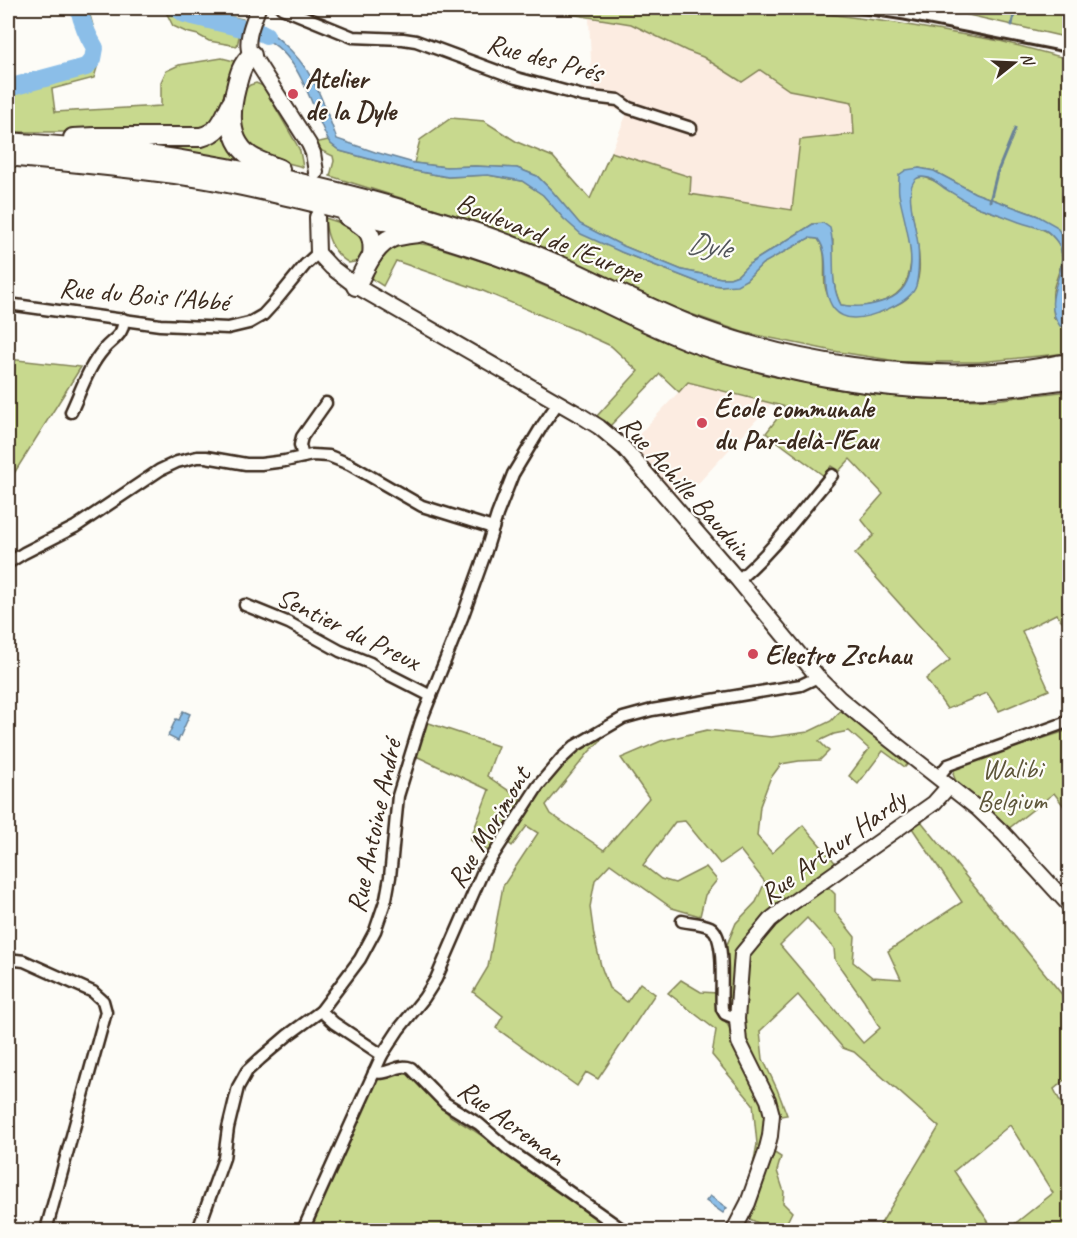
<svg xmlns="http://www.w3.org/2000/svg" width="1077" height="1238" font-family="Caveat,sans-serif">
	<style>
		.built { fill: #fcece1 }
		.green { fill: #c8d98e; stroke: #828256; stroke-width: 1.5; fill-rule: evenodd }
		.water { fill: #8bbee8; stroke: #6b8397; stroke-width: 1.5 }
		.lines { fill: none; stroke-linecap: round; stroke-linejoin: round }
		.stream { stroke: #6b8397; stroke-width: 3 }
		.river { stroke: #8bbee8; stroke-width: 18 }
		.minor-casing { stroke: #3b2a1e; stroke-width: 15 }
		.tertiary-casing { stroke: #3b2a1e; stroke-width: 18 }
		.trunk-casing { stroke: #3b2a1e; stroke-width: 22 }
		.minor { stroke: #fdfcf7; stroke-width: 10 }
		.tertiary { stroke: #fdfcf7; stroke-width: 14 }
		.trunk { stroke: #fdfcf7; stroke-width: 18 }
		.rail { stroke: #3b2a1e; stroke-width: 3 }
		.poi-dot { fill: #d1495b; stroke: #fdfcf7; stroke-width: 2 }
		.labels { text-anchor: middle; stroke-width: 4.5; stroke-linejoin: round; paint-order: stroke }
		.street-label { font-size: 28px; fill: #3b2a1e; stroke: #fdfcf7 }
		.poi-label { font-size: 28px; font-weight: bold; fill: #3b2a1e; stroke: #fdfcf7; text-anchor: start }
		.park-label { font-size: 28px; fill: #5e563a; stroke: #fdfcf7 }
		.water-label { font-size: 30px; font-style: italic; fill: #53565b; stroke: #fdfcf7 }
	</style>
	<rect width="100%" height="100%" fill="#fdfcf7"/>
	<filter id="ink" filterUnits="userSpaceOnUse"><feTurbulence type="fractalNoise" baseFrequency=".0167" numOctaves="2"/><feDisplacementMap in="SourceGraphic" scale="12" xChannelSelector="R" yChannelSelector="G"/><feConvolveMatrix kernelMatrix="1 2 1 2 8 2 1 2 1" color-interpolation-filters="sRGB"/></filter>
	<g filter="url(#ink)">
		<g class="built">
			<path d="M589 18 631 24 687 51 703 57 742 82 760 70 789 90 852 102 854 134 792 210 690 194 691 177 611 152 627 113 593 103Z"/>
			<path d="M688 382 772 403 682 501 630 444Z"/>
		</g>
		<g class="green">
			<path d="M76 8H88L101 54 94 78 52 89 55 112 161 106V82L166 71 179 65 222 58 234 61C230 72 227 83 224 94 218 116 213 129 188 132H8V92L10 93 30 90 69 78 32 80 15 85 8 83V80L15 81 65 68 86 58 88 54V48Z"/>
			<path d="M162 8H194L243 19 237 46 209 41 198 35 186 32 173 26 167 14Z"/>
			<path d="M534 8H783L896 23 1000 41 1069 59V246V243L1038 216 975 193 934 171 919 168 899 192C907 229 930 291 877 303 862 307 857 308 841 305 831 286 832 262 833 240L813 224 749 264 738 275 730 278H721L682 270 621 245 580 224 552 191 537 176 517 168 475 166 446 167 414 163 420 140 451 118 484 121 517 142 553 157 590 199 611 152 691 177 690 194 792 210 800 140 854 134 852 102 789 90 760 70 742 82 703 57 687 51 631 24Z"/>
			<path d="M938 8H1069V38Z"/>
			<path d="M256 83 263 86 296 143 300 151 303 167 265 157 239 137 241 93 250 85Z"/>
			<path d="M221 131 228 132 251 164 117 141Z"/>
			<path d="M328 140 331 144 340 151 410 170 448 177 488 175 522 181 543 195 564 219 621 252 700 283 721 286 746 280 762 264 809 238 818 239C828 252 823 270 825 286 826 294 830 301 834 308 846 310 862 314 875 313 881 313 889 308 896 305 948 283 894 197 915 179 926 169 959 199 971 204 994 215 1021 219 1044 230 1049 232 1055 238 1058 243 1068 260 1056 274 1053 291 1052 300 1053 309 1054 318L1069 328V353L979 362H903L833 351 742 332 674 308 582 265 523 240 462 217 330 176 334 161 333 156 322 151 315 143Z"/>
			<path d="M325 218C342 223 360 228 367 246L360 261 349 263C333 254 326 236 325 218Z"/>
			<path d="M406 241 433 246 497 266 650 331 703 355 766 375 847 391 924 399 994 400 1069 391V629L1056 614 1022 631 1049 690 999 711 987 693 947 709 926 679 950 660 855 554 874 535 861 519 883 494 850 459 839 471 831 466 824 476 766 433 786 407 688 382 679 392 660 374 609 427 597 416 638 371 611 346 576 330 483 291 396 261 383 286 372 279C379 251 381 253 406 241Z"/>
			<path d="M1069 275V315C1061 302 1063 288 1069 275Z"/>
			<path d="M8 359 81 367 8 483Z"/>
			<path d="M844 707 911 761 905 767 883 751 858 784 849 776 869 749 849 731 834 734 819 741 829 751 820 760 799 761 781 764 770 779 760 806 757 836 772 853 803 825 838 866 740 952 734 1008 725 1004 726 947 736 923 756 902 765 882 740 850 720 864 685 821 675 822 643 865 661 879 675 883 706 867 717 880 705 895 700 916 672 908 610 864 595 880 590 907 594 936 601 966 609 988 627 1002 640 983 655 994 598 1079 586 1072 577 1086 496 1028 503 1016 473 992 488 967 503 886 538 833 527 826 512 846 506 841 528 805 574 750 599 735 601 740 589 752 546 805 551 814 604 850 649 798 621 758 661 741 707 730 771 737 808 732 831 721Z"/>
			<path d="M426 722 498 746 487 776 524 801 490 852 470 840 489 790 416 756Z"/>
			<path d="M1069 730V813L1054 793 1008 829 983 802 957 784 953 774 955 767Z"/>
			<path d="M920 820 1069 1003V1077L1054 1089 1069 1119V1230H1007L1053 1193 1010 1125 954 1171 994 1230H877L939 1127 854 1052 843 1048 798 995 760 1031 763 1059 777 1089 787 1115 775 1117 745 1044 740 1020 745 955 772 923 825 884 835 894V912L855 937 853 962 872 977 901 979 888 951 962 902 912 828ZM807 918 834 948 835 960 864 1001 880 1028 863 1043 780 945Z"/>
			<path d="M681 980 701 992 717 993 718 1010 729 1027 770 1114 751 1187 747 1185 752 1171 757 1144 753 1104 712 1055 716 1030 668 993Z"/>
			<path d="M409 1071 450 1116 473 1130 507 1153 616 1230H306L376 1078Z"/>
			<path d="M770 1150 781 1157 777 1171 784 1192 783 1203 792 1212 783 1230H772L748 1218Z"/>
		</g>
		<g class="water">
			<path d="M259 28C268 29 275 36 282 42 315 71 322 100 337 139L375 152 414 163 446 167 475 166 517 168 537 176 552 191 580 224 621 245 682 270 721 278H730L738 275 749 264 813 224 823 223 830 228C837 253 828 282 841 305 858 308 871 306 887 300 929 284 904 225 899 194 898 188 899 182 899 175L906 170 919 168 934 171 975 193 1038 216 1056 226 1069 246V275L1064 285V298L1066 310 1069 315V328L1060 326C1038 296 1073 270 1058 243 1055 239 1049 232 1045 230 1037 227 1027 225 1019 222 1006 217 993 212 980 208 967 203 956 195 944 188 939 184 934 180 929 178 924 177 919 176 916 179 903 189 917 230 918 245 919 259 919 273 916 286 911 303 870 318 854 318 846 318 839 315 834 309 818 288 833 258 818 239L809 238 762 264 746 280 737 285 721 286 700 283 621 252 581 234 564 219 543 195 522 181 488 175 448 177 410 170 340 151 331 144 328 140C309 102 301 52 257 35Z"/>
			<path d="M71 68 69 78 30 90 10 93 8 92V83L15 85Z"/>
			<path d="M183 711 190 714 178 741 168 736 176 719 179 720Z"/>
			<path d="M710 1196 727 1208 723 1213 706 1201Z"/>
		</g>
		<g class="lines">
			<g class="stream">
				<path d="M1012 25 1015 8"/>
				<path d="M990 201 997 173 1015 129"/>
			</g>
			<g class="river">
				<path d="M177 8 185 14 262 33 266 35"/>
				<path d="M8 88 86 67 93 59 95 48C87 35 82 23 79 8"/>
			</g>
			<g class="minor-casing">
				<g id="minor">
					<path d="M282 8 353 37 403 39 416 41 516 78 583 96 618 100 629 108 691 128"/>
					<path d="M8 304 160 325 228 328 249 323 263 315 274 303 305 265 318 253"/>
					<path d="M71 412C81 391 88 367 104 349 113 339 125 334 123 319"/>
					<path d="M303 457 300 445 302 437 326 403"/>
					<path d="M8 563 24 553 75 527 160 470 177 462 197 457H206L246 464H261L285 461 312 455 329 456 349 464 422 506 493 528"/>
					<path d="M738 580C773 551 802 510 832 475"/>
					<path d="M245 605 289 623 340 651 370 663 382 671 431 696"/>
					<path d="M938 777 948 765 1070 721"/>
					<path d="M682 921C691 923 702 923 710 927 727 936 720 990 722 1009L725 1014 737 1019"/>
					<path d="M8 961 16 960 24 961 93 992 103 1001 106 1012 46 1230"/>
					<path d="M321 1011 334 1023 382 1055"/>
					<path d="M374 1072C389 1076 397 1063 411 1068L445 1103 479 1124 508 1149 623 1230"/>
					<path d="M198 1230 224 1158 228 1128 238 1087 242 1080 247 1071 260 1059 288 1035 321 1011 360 959 375 931 386 899 390 877 398 796 421 721 462 618 485 554 497 515 513 474 542 426 558 403"/>
					<path d="M303 1230 382 1055 399 1029 424 998 436 979 483 871 538 786 561 759 575 746 623 718 652 710 801 685 818 677"/>
				</g>
			</g>
			<g class="tertiary-casing">
				<g id="tertiary">
					<path d="M258 8C254 21 246 36 249 50L309 144 313 153 316 172"/>
					<path d="M317 217 318 253 331 267 356 286 580 415 599 427 624 448 738 580 818 677 840 699 875 728 978 809 1004 834 1070 906"/>
					<path d="M734 1230 748 1203 766 1152 770 1136 772 1115 768 1100 739 1042 737 1019 742 954 770 920 785 908 934 803 949 786"/>
				</g>
			</g>
			<g class="trunk-casing">
				<g id="trunk">
					<path d="M252 55C242 63 239 75 236 88 230 111 227 140 250 156 259 162 270 165 280 169"/>
					<path d="M73 138 96 137H201C220 132 223 120 231 104"/>
					<path d="M8 142C70 147 132 151 194 162 290 178 385 202 477 233 509 244 539 256 570 270 613 290 656 312 700 329 794 364 909 381 1009 372 1029 370 1050 366 1070 363"/>
					<path d="M8 156C68 162 128 167 188 176 225 181 261 190 296 198 355 212 414 228 472 247 503 257 535 269 564 283 608 303 650 326 695 343 722 353 751 360 779 367 855 385 937 394 1015 386 1033 384 1051 381 1070 379"/>
					<path d="M347 216C366 227 375 232 372 256"/>
					<path d="M356 286C365 269 374 244 394 237 402 235 411 234 418 233"/>
				</g>
			</g>
			<use href="#minor" class="minor"/>
			<use href="#tertiary" class="tertiary"/>
			<use href="#trunk" class="trunk"/>
			<path class="rail" d="M824 8 904 20 1070 53"/>
		</g>
	</g>
	<g class="poi-dot">
		<circle cx="293" cy="94" r="6"/>
		<circle cx="702" cy="423" r="6"/>
		<circle cx="753" cy="654" r="6"/>
	</g>
	<g class="labels">
		<g class="street-label">
			<text transform="translate(545 57) rotate(15)" y="10">Rue des Prés</text>
			<text transform="translate(550 237) rotate(22)" y="10">Boulevard de l'Europe</text>
			<text transform="translate(144 294) rotate(5)" y="10">Rue du Bois l'Abbé</text>
			<text transform="translate(687 487) rotate(48)" y="10">Rue Achille Bauduin</text>
			<text transform="translate(349 628) rotate(26)" y="10">Sentier du Preux</text>
			<text transform="translate(373 826) rotate(-78)" y="10">Rue Antoine André</text>
			<text transform="translate(488 827) rotate(-59)" y="10">Rue Morimont</text>
			<text transform="translate(832 846) rotate(-36)" y="10">Rue Arthur Hardy</text>
			<text transform="translate(512 1122) rotate(36)" y="10">Rue Acreman</text>
		</g>
		<g class="poi-label">
			<text x="305" y="88">Atelier<tspan x="305" dy="32">de la Dyle</tspan></text>
			<text x="714" y="417">École communale<tspan x="714" dy="32">du Par-delà-l'Eau</tspan></text>
			<text x="765" y="664">Electro Zschau</text>
		</g>
		<g class="park-label">
			<text x="1012" y="778">Walibi<tspan x="1012" dy="32">Belgium</tspan></text>
		</g>
		<g class="water-label">
			<text transform="translate(709 245) rotate(9)" y="10">Dyle</text>
		</g>
	</g>
	<rect width="1077" height="1238" fill="none" stroke="#fdfcf7" stroke-width="30"/>
	<rect x="15" y="15" width="1047" height="1208" fill="none" stroke="#3b2a1e" stroke-width="2" filter="url(#ink)"/>
	<g transform="translate(1014 63) rotate(72)" stroke="#fdfcf7" stroke-width="4.5" paint-order="stroke">
	<path d="M0-4.5L10 22L0 15L-10 22Z" fill="#3b2a1e"/>
	<text y="-9" font-size="16" font-weight="bold" text-anchor="middle" fill="#3b2a1e">N</text>
	</g>
</svg>
